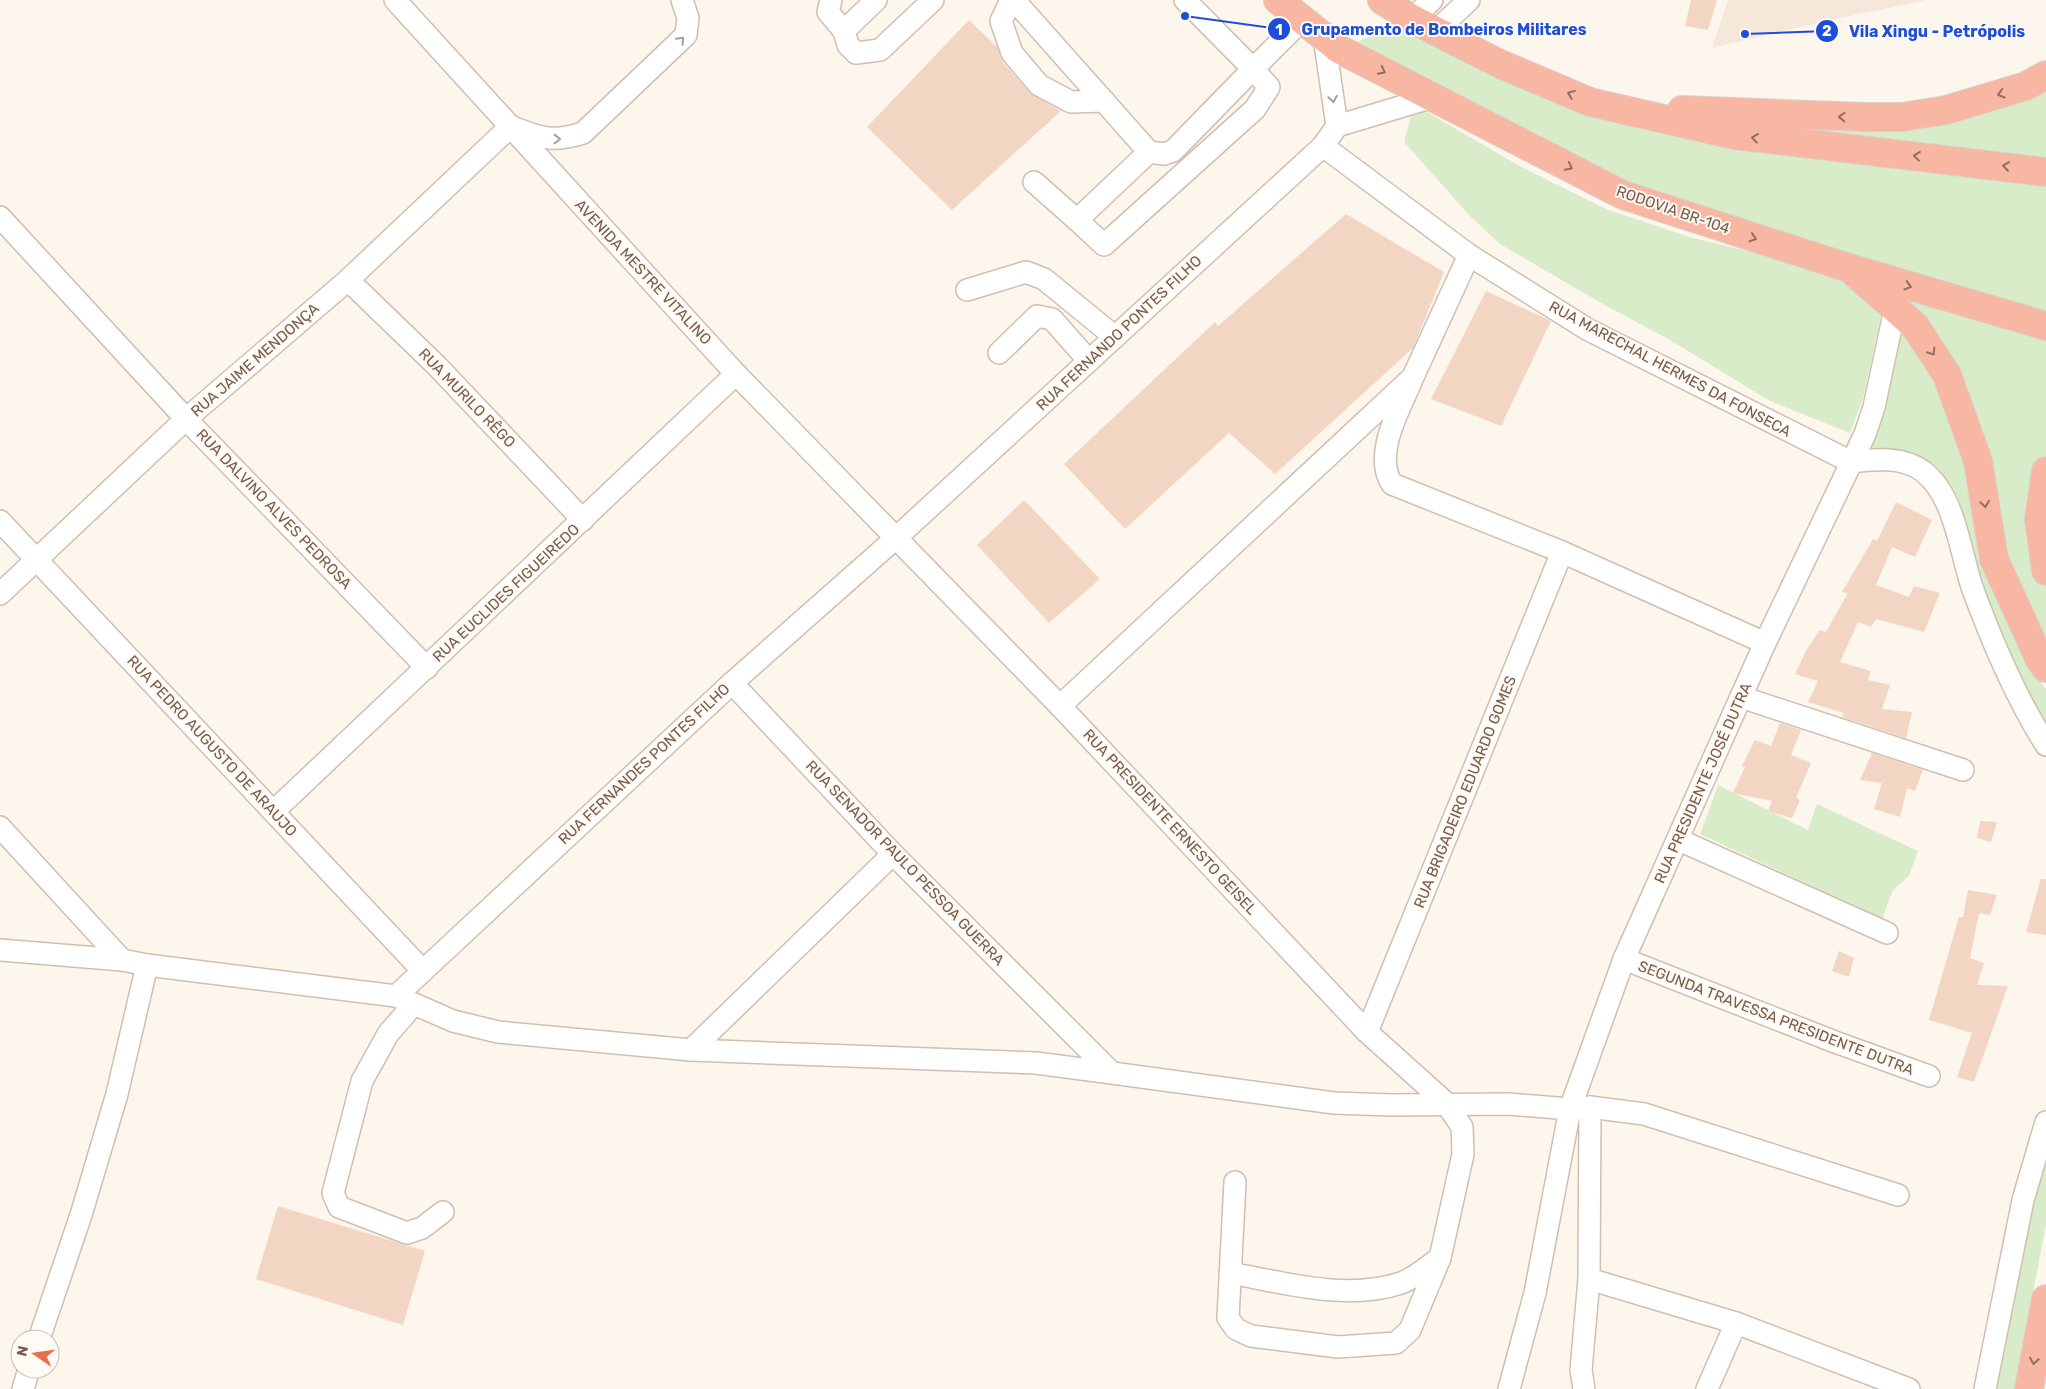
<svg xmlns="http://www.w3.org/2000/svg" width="2046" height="1389" font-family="Rubik,sans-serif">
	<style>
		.residential { fill: #f5e8da }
		.green { fill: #d8ecc9 }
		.building { fill: #f3d5c3 }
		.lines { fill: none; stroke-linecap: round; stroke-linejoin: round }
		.minor-casing { stroke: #d1beb0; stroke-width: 24 }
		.highway-casing { stroke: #dad1cd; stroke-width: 30 }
		.minor { stroke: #fff; stroke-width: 21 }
		.highway { stroke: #f7b7a3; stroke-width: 28 }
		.oneway { stroke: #af9d94 }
		.oneway2 { stroke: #936e5e }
		.labels { text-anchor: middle; stroke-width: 4; stroke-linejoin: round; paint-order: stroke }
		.street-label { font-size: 15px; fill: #7a5c4d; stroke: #fffaf3 }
		.leader { fill: none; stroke: #1d4ed8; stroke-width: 2 }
		.callout-dot { fill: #1d4ed8; stroke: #fffaf3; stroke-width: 2 }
		.mark-label { font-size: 15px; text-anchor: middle; font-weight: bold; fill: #fff }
		.callout-label { font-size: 16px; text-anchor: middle; font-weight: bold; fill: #1d4ed8; stroke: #fffaf3; stroke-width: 4; stroke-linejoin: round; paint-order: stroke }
	</style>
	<rect width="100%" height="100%" fill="#fdf6ec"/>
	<path class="residential" d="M1728 0H1927L1834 19 1712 48Z"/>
	<g class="green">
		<path d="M1412 19 1617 108 1863 117 2046 75V668L2040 660 1947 375 1851 270 1623 195 1340 49Z"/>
		<path d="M1425 111 1527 170 1606 209 1693 238 1787 260 1842 280 1863 295 1881 316 1863 398 1850 433 1770 401 1670 340 1603 304 1500 244 1470 216 1404 142 1411 116Z"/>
		<path d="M1902 328 1938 385 1964 461 1985 566 2025 662 2046 689V729L2016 673 1943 477 1885 450 1866 448Z"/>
		<path d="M1718 785 1808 830 1817 804 1918 851 1909 876 1893 890 1882 919 1700 834Z"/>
		<path d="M2046 1123V1224L2015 1389H1993Z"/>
	</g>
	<g class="building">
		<path d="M1691 0H1717L1708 30 1685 26Z"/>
		<path d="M969 20 997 47 1002 61 1030 93 1061 111 952 210 867 127Z"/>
		<path d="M1346 214 1444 272 1413 348 1275 474 1229 433 1125 529 1064 464 1215 322 1218 326Z"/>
		<path d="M1486 291 1551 321 1501 426 1431 399Z"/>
		<path d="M1024 500 1100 579 1049 623 977 545Z"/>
		<path d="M1896 502 1932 520 1915 557 1892 547 1876 585 1909 597 1914 586 1940 593 1924 632 1876 619 1871 627 1858 622 1840 662 1871 671 1868 680 1890 685 1882 709 1912 712 1906 738 1842 717 1844 713 1808 702 1818 681 1795 674 1807 649 1820 630 1826 632 1848 593 1842 592 1873 539 1877 541Z"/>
		<path d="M1780 723 1801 730 1791 755 1811 763 1796 798 1800 800 1792 818 1768 811 1772 801 1733 793 1745 767 1742 766 1755 740 1771 746Z"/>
		<path d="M1872 753 1923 770 1915 791 1907 788 1900 817 1874 809 1882 783 1860 780Z"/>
		<path d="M1980 821 1997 822 1991 842 1977 838Z"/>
		<path d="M2041 879H2046V935L2026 932Z"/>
		<path d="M1968 890 1997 895 1990 915 1979 913 1970 958 1984 963 1977 985 2008 986 1974 1082 1957 1077 1972 1033 1929 1020 1959 917H1963Z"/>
		<path d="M1839 951 1854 958 1849 977 1832 971Z"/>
		<path d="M278 1206 425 1251 403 1325 256 1279Z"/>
	</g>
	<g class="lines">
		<g class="minor-casing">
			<g id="minor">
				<path d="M395 0 736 374 1060 706 1367 1032 1446 1103 1462 1127 1463 1154 1440 1258 1410 1330 1396 1343 1338 1347 1251 1336 1236 1329 1228 1318 1235 1182"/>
				<path d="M831 0 828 12 844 31 876 0"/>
				<path d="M1011 0 1001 21 1012 53 1039 85 1071 102 1104 101"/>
				<path d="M1014 0 1149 152 1164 154 1173 151 1253 69 1185 0"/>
				<path d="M1412 19 1432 0"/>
				<path d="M844 31 848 45 856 53 880 50 933 0"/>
				<path d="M1436 31 1469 0"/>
				<path d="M1324 37 1337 126"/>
				<path d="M1337 126 1433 97"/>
				<path d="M515 128C542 139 555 142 583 133L686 35 688 18 682 0"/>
				<path d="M1323 146 1469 255 1587 329 1851 462"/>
				<path d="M1034 182 1077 220 1149 152"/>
				<path d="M0 217 186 419 427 668"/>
				<path d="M1077 220 1104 245 1255 109 1269 87 1253 69 1302 20"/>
				<path d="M348 280 437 366 583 520"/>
				<path d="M967 290 1026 272 1044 279 1115 337"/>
				<path d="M999 353 1037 316 1052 319 1089 361"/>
				<path d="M1411 382C1399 410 1373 455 1392 484L1562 552 1765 643"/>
				<path d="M1851 462C1874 459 1904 456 1924 472 1955 497 1960 551 1972 587 1992 642 2015 696 2046 745"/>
				<path d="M0 521 423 971"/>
				<path d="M0 594 186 419 348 280 511 126"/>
				<path d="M732 683 893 854 1112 1073 1334 1103 1392 1105 1508 1104 1570 1109 1590 1107 1644 1114 1898 1195"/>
				<path d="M1741 697 1963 770"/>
				<path d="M1060 706 1413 377 1469 255"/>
				<path d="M274 811 736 374"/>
				<path d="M0 827 122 960"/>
				<path d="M1679 840 1887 933"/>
				<path d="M0 950 122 960 147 965 396 996 453 1021 498 1032 691 1050 893 854"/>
				<path d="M1624 959 1835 1042 1929 1076"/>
				<path d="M396 996 732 683 897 537 1323 146 1337 126"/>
				<path d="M414 1004 388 1034 362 1081 333 1193 339 1207 407 1233 422 1228 443 1212"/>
				<path d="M1367 1032 1562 552"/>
				<path d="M691 1050 1036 1063 1112 1073"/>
				<path d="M1230 1273C1285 1283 1347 1301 1401 1283 1415 1278 1428 1266 1440 1258"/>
				<path d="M1589 1279 1736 1323 1909 1389"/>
				<path d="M39 1339 81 1215 117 1094 147 965"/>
				<path d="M23 1389 29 1369"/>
				<path d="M1509 1389 1535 1293 1570 1109 1624 959 1765 643 1865 434 1874 407 1895 309"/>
				<path d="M1584 1389 1581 1370 1589 1279 1590 1107"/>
				<path d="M1707 1389 1736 1323"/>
				<path d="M1985 1389 2023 1200 2046 1122"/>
			</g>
		</g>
		<g class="highway-casing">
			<g id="highway">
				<path d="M1278 0 1339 49 1623 195 1849 268 2046 326"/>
				<path d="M1382 0 1412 19 1498 63 1590 102 1734 135 2046 172"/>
				<path d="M1682 110 1863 117H1902L1946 110 2026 86 2046 75"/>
				<path d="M1856 274 1915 326 1947 375 1978 461 1994 559 2040 660 2046 668"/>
				<path d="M2046 471 2039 519 2046 571"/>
				<path d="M2029 1389 2046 1299"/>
			</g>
		</g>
		<use href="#minor" class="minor"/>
		<use href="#highway" class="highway"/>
	</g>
	<defs><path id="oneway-chevron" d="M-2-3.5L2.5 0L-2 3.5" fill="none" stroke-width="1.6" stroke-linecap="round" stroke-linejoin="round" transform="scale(1.25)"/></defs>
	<g class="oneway">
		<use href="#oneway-chevron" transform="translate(681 40) rotate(-47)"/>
		<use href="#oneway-chevron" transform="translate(1333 99) rotate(81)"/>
		<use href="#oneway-chevron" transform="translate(557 139)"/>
	</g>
	<g class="oneway2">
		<use href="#oneway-chevron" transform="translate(1382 71) rotate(27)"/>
		<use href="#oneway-chevron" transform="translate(1571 94) rotate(-158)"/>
		<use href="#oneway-chevron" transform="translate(2001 94) rotate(163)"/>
		<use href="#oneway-chevron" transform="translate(1842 117) rotate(-178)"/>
		<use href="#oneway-chevron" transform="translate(1755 138) rotate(-173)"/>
		<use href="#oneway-chevron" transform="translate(1917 156) rotate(-174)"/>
		<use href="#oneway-chevron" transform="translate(2006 166) rotate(-172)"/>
		<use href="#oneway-chevron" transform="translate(1569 167) rotate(28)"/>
		<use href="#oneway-chevron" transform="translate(1753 238) rotate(18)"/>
		<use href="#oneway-chevron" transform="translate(1908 286) rotate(16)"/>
		<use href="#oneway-chevron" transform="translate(1932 352) rotate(57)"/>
		<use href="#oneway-chevron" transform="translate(1985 504) rotate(81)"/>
		<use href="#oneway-chevron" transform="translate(2034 1361) rotate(99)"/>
	</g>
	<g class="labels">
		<g class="street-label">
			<text transform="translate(1673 210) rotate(19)" y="5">RODOVIA BR-104</text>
			<text transform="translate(643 272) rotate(47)" y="5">AVENIDA MESTRE VITALINO</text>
			<text transform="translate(1119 333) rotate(-43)" y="5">RUA FERNANDO PONTES FILHO</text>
			<text transform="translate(255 360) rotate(-41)" y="5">RUA JAIME MENDONÇA</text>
			<text transform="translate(1670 369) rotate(28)" y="5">RUA MARECHAL HERMES DA FONSECA</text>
			<text transform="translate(467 398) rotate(46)" y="5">RUA MURILO RÊGO</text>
			<text transform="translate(274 509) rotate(46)" y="5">RUA DALVINO ALVES PEDROSA</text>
			<text transform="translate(506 593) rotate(-43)" y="5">RUA EUCLIDES FIGUEIREDO</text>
			<text transform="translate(212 746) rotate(47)" y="5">RUA PEDRO AUGUSTO DE ARAUJO</text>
			<text transform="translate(644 764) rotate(-43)" y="5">RUA FERNANDES PONTES FILHO</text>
			<text transform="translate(1703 783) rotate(-66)" y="5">RUA PRESIDENTE JOSÉ DUTRA</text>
			<text transform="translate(1465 792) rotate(-68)" y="5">RUA BRIGADEIRO EDUARDO GOMES</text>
			<text transform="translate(1170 822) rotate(47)" y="5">RUA PRESIDENTE ERNESTO GEISEL</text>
			<text transform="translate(905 863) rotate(46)" y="5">RUA SENADOR PAULO PESSOA GUERRA</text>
			<text transform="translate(1776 1018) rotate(21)" y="5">SEGUNDA TRAVESSA PRESIDENTE DUTRA</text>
		</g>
	</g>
	<path class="leader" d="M1185 16L1279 29M1745 34L1827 31"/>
	<g class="callout-dot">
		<circle cx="1185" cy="16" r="5"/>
		<circle cx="1745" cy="34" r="5"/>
		<circle cx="1279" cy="29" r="12"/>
		<circle cx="1827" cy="31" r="12"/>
	</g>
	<g class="mark-label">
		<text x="1279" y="35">1</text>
		<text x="1827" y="36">2</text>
	</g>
	<g class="callout-label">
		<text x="1444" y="35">Grupamento de Bombeiros Militares</text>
		<text x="1937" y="37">Vila Xingu - Petrópolis</text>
	</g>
	<g transform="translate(35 1354) rotate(283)"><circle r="24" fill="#fffaf3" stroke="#cabbb1"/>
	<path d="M0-4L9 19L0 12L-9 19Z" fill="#e76f51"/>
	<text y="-8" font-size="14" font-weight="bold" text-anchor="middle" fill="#7a5c4d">N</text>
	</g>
</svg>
